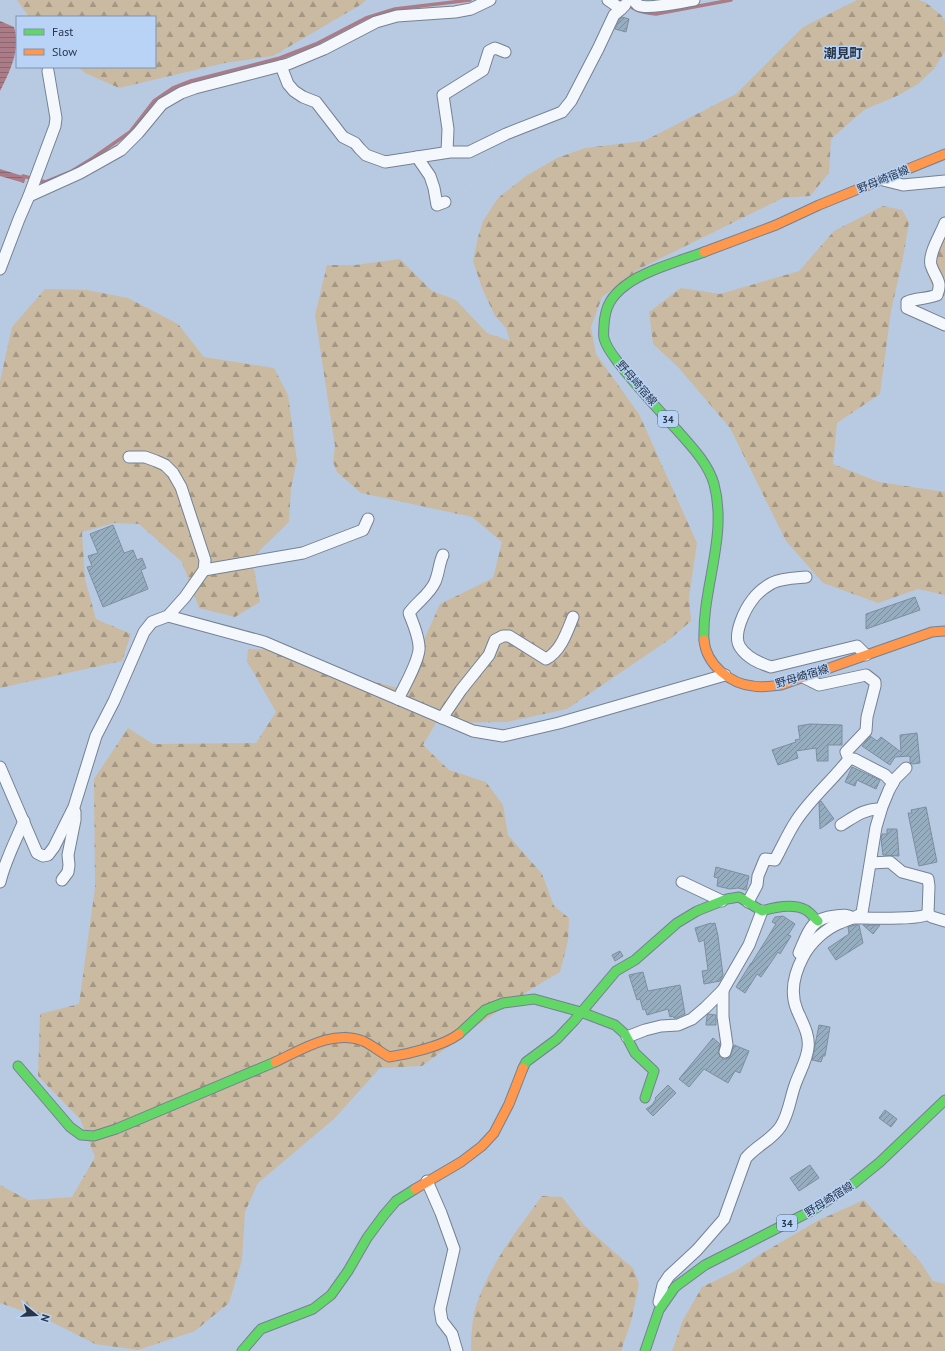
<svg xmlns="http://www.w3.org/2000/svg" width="945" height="1351" font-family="'PT Sans','Noto Sans JP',sans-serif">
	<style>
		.forest { fill: url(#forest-firs) }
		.water { fill: url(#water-rules) }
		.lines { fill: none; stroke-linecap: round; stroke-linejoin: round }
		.stream { stroke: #ab7c87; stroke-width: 3.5 }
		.building { fill: url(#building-hatch); stroke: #7c8e9f }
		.street-casing { stroke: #748193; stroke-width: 13 }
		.fast-casing { stroke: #748193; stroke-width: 11 }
		.slow-casing { stroke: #748193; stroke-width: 11 }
		.path { stroke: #c6cbd3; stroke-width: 2; stroke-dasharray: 1 3; stroke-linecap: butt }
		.street { stroke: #f4f7fb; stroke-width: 11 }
		.fast { stroke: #63d668; stroke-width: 9 }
		.slow { stroke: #ff974d; stroke-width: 9 }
		.labels { text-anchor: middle; stroke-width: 3; stroke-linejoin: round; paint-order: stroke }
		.shield { fill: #b9d3f7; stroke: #54647c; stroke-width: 1 }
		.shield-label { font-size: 10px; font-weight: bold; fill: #283547 }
		.street-label { font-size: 11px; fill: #283547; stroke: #b9d3f7 }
		.quarter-label { font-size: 13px; font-weight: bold; fill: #283547; stroke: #b9d3f7 }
	</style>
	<defs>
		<pattern id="forest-firs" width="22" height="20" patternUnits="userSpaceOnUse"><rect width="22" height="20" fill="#cabaa1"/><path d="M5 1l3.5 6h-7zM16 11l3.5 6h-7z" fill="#a49885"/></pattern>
		<pattern id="water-rules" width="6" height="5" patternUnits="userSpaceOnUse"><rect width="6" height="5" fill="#ab7c87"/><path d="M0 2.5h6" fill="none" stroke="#8b6670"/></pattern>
		<pattern id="building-hatch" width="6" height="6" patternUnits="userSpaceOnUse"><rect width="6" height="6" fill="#96adc0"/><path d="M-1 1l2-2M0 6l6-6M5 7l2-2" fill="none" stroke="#7a8e9e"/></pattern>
	</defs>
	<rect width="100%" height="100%" fill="#b8cae2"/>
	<g class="forest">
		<path d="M17 0H366L362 4 273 56 225 63 119 88 85 73 78 67H155V17H29Z"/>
		<path d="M857 0H918L925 2 941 15 945 21V51L934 69 918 84 899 95 864 110 831 139 829 173 810 196 783 198 641 268 602 297 591 327 596 354 639 414 697 543 689 597 691 621 670 639 567 709 507 722 436 723 423 745 449 770 486 782 503 805 508 835 542 874 554 906 569 918 568 941 560 972 533 988 482 1022 422 1066 380 1068 334 1119 258 1183 245 1212 242 1260 229 1303 195 1331 138 1350 95 1344 46 1319 0 1303V1185L28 1200 72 1197 95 1157 80 1119 38 1076 40 1014 79 1004 95 888 94 779 128 728 153 744 256 743 276 712 247 661 248 649 273 650 303 663 402 689 440 604 493 578 502 542 472 517 361 493 337 472 333 462 335 446 315 315 327 265H355L400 259 432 291 456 300 487 333 510 341 506 328 495 316 482 288 473 261 478 237 483 221 498 198 526 176 557 158 585 148 644 141 736 94 803 27Z"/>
		<path d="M883 206 902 210 909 222 903 258 891 311 880 394 837 423 833 464 879 482 945 492V595L918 589 878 603 823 583 786 541 730 428 678 367 653 344 649 312 681 288 720 294 799 271 834 231Z"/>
		<path d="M945 216V297C940 292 932 287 930 281 921 261 936 234 945 216Z"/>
		<path d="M45 289 87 290 128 298 178 324 204 357 274 368 288 395 297 461 291 488 289 522 252 558 260 602 235 617 199 608 182 562 139 524 114 523 82 532 85 579 96 619 131 634 122 661 0 688V381L12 327Z"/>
		<path d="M542 1196 562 1197 584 1225 614 1252 633 1268 639 1284 631 1322 621 1351H471C471 1336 472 1317 477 1303 491 1263 517 1230 542 1196Z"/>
		<path d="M864 1200 919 1260 933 1281 945 1284V1351H672L683 1320 702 1287 737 1270 759 1255 819 1220Z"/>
	</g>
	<g class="water">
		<path d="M0 21 14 27C21 49 10 71 0 91Z"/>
		<path d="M0 169 26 177 24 183 0 176Z"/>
	</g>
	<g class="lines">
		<g class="stream">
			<path d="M622 0C635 11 639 12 656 14L731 0"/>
			<path d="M23 176 45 182 72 171 93 158 130 132 154 101 173 88 191 81 280 58 316 44 366 18 395 9 470 0"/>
		</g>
	</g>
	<g class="building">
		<path d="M622 17 629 19 626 32 615 29 620 19Z"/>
		<path d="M113 525 124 553 133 550 137 560 142 558 146 568 141 570 148 589 103 607 87 567 92 566 88 556 98 553 90 534Z"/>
		<path d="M915 597 920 610 866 629V614Z"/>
		<path d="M810 724 842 725V745H828V761H817L816 748 796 751 798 758 778 765 772 750 796 742 795 740 800 739 798 726Z"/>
		<path d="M917 733 920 763 912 764 910 763V756L895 757 890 765 862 746 870 736 877 741 881 737 901 752 900 735Z"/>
		<path d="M852 767 880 780 876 789 857 780 855 786 845 782Z"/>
		<path d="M821 801 834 819 820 829 819 803Z"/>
		<path d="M926 807 937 862 919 866 908 813H912L911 810Z"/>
		<path d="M887 829H897L899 856 883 855 881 839 882 834H887Z"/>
		<path d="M716 867 749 876 746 890 738 888 730 889 717 886 718 878 714 877Z"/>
		<path d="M783 916 795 924 788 935 791 936 780 954 778 952 761 977 757 974 745 993 736 987 751 963V964L776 924 772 922 775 917Z"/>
		<path d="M711 923V924L715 923 718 936 723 975 720 981 704 984 702 971 708 970 704 940 699 942 695 928Z"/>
		<path d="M855 925H859L863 943 836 960 828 948 849 934 848 927Z"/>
		<path d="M863 925H880L873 934Z"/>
		<path d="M620 951 623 956 615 961 612 955Z"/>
		<path d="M643 972 648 991 680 985 685 1014 676 1018H674L673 1016 670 1017 668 1009 647 1015 645 1009 643 1010 640 999 637 1000 629 975Z"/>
		<path d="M708 1014 716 1015V1025H706L707 1016Z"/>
		<path d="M819 1025 830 1027 825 1056H823L821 1062 812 1060Z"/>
		<path d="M713 1038 720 1044 718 1053 723 1059H726L730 1057 734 1045 749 1051 740 1073 735 1071 728 1083 704 1069 689 1087 679 1079Z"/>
		<path d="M668 1085 676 1093 653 1116 646 1109 652 1105 656 1099 655 1098Z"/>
		<path d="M885 1110 897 1119 891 1127 879 1118Z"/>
		<path d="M810 1165 819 1178 799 1191 790 1178Z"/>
	</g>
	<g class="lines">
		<g class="street-casing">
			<g id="street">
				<path d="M608 0 621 9 625 5"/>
				<path d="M633 0C635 2 636 3 638 5 646 10 683 2 694 0"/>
				<path d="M281 66 288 84 294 91 303 97 316 102 343 137 355 143 360 149 366 155 385 162 450 152H469L506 134 562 112 571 101 598 49 614 15 621 9"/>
				<path d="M447 152 448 129 443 95 483 70 489 51 495 48 505 52"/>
				<path d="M417 157 430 176 434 188 437 205 445 202"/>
				<path d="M883 180 903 185 945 181"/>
				<path d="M29 196 80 173 121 150 138 133 162 104 181 93 195 88 288 64 324 49 376 22 397 16 455 12 471 9 490 0"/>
				<path d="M945 223C941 234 928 254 931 265 935 278 943 281 937 295 927 299 916 298 907 302V308L945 325"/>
				<path d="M0 269 19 219 29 196 36 177 55 126 56 118 48 71"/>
				<path d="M204 570 303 553 363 530 368 519"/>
				<path d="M806 577C795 578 782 578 772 583 765 587 758 592 753 599 745 609 732 635 740 647 747 658 759 663 771 667L857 646 866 655"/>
				<path d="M168 616 264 642 473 731 503 736 559 723 725 675"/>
				<path d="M398 699C405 685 417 665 419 650 420 639 413 623 409 613 417 602 430 594 435 582 439 573 439 563 443 555"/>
				<path d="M442 718 461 690 489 655 495 640 503 636H509L546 659C561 651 567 632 573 617"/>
				<path d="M849 759H854L885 775 893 783"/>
				<path d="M0 767 37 853 43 856 48 855 54 847 74 807 96 736 114 701 144 632 152 622 168 616 185 597 204 570 205 560 181 487 173 473 165 465 156 461 145 457H129"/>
				<path d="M841 825C854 817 865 808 881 809"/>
				<path d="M871 863 890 862 902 872 928 879 929 886 928 914 932 917 945 921"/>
				<path d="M62 880 68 872 69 865 68 855 75 820V812"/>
				<path d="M0 882C5 861 15 842 24 821"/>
				<path d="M682 882 722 901"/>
				<path d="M748 902 757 885 758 876 765 859 775 860C782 847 788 833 796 821 811 798 833 780 849 759L846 752 866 731 867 717 875 686V682L866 675 819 685 803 677"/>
				<path d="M799 953C808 933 810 918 835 916 843 915 847 914 853 918 866 918 920 920 928 914"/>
				<path d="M723 990V1017L727 1045 725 1052"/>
				<path d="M627 1037 645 1030 661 1026 678 1025 692 1019 705 1008 723 990 749 945 762 911"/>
				<path d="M427 1181 441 1213 454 1249 440 1309 442 1321 452 1334 457 1351"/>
				<path d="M659 1302 663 1285 669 1276 697 1250 724 1219 746 1158C756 1146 773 1139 781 1126 789 1113 790 1099 795 1085 799 1073 807 1060 808 1048 810 1035 802 1022 797 1010 790 993 794 974 803 957 810 943 825 929 840 923 848 919 856 918 862 913L876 827 882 807 889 790 895 779 906 768"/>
			</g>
		</g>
		<g class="fast-casing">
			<g id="fast">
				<path d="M704 252C680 261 646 270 626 285 611 296 605 307 604 325 604 329 603 334 604 338 606 348 615 358 621 366 638 388 658 409 677 430 691 446 708 463 714 484 728 536 702 588 704 640"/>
				<path d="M459 1034 485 1010 503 1003 534 999 581 1012 615 1025 625 1034 635 1053 654 1071 645 1098"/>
				<path d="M18 1066 70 1127 81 1135 94 1136 116 1129 275 1062"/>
				<path d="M523 1068 526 1062 557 1039 574 1021 616 971 635 960 677 923 697 911 727 899 739 897 762 911C775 907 793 903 806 910 811 913 814 918 818 921"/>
				<path d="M242 1351 261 1329 313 1309 331 1295 348 1271 367 1238 384 1215 396 1201 415 1189"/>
				<path d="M645 1351 659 1310 675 1287 705 1265 813 1210 853 1184 880 1162 945 1100"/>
			</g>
		</g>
		<g class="slow-casing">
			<g id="slow">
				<path d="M704 252 776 225 819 205 945 154"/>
				<path d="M704 640C706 664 730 684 753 686 762 688 772 686 781 685L932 632 945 631"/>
				<path d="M275 1062C301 1050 333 1029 363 1041 372 1045 380 1052 389 1057 409 1054 443 1046 459 1034"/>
				<path d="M415 1189 461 1162 482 1146 494 1133 509 1104 523 1068"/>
			</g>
		</g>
		<g class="path">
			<path d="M374 4 376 0"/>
			<path d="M455 196 466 190 491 167 497 151"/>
		</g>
		<use href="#street" class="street"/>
		<use href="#fast" class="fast"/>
		<use href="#slow" class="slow"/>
	</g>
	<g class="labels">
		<g class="shield">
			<rect x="658" y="411" width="20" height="16" rx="3"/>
			<rect x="777" y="1215" width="20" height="16" rx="3"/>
		</g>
		<g class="shield-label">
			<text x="668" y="423">34</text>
			<text x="787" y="1227">34</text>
		</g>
		<g class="street-label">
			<text transform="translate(883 179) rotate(-22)" y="4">野母崎宿線</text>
			<text transform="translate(637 383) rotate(49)" y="4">野母崎宿線</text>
			<text transform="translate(802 676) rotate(-17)" y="4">野母崎宿線</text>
			<text transform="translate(829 1199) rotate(-32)" y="4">野母崎宿線</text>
		</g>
		<g class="quarter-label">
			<text x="843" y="58">潮見町</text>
		</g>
	</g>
	<rect x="16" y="16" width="140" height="52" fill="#b9d3f7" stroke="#7f94b1"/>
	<rect x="24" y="29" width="20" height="6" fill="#63d668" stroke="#7f94b1"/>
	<text x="52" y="36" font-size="12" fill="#283547">Fast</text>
	<rect x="24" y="49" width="20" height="6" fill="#ff974d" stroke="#7f94b1"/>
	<text x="52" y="56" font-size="12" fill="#283547">Slow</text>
	<g transform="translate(36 1315) rotate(108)" stroke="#b9d3f7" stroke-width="3" paint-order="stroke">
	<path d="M0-3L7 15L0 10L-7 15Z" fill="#283547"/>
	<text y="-6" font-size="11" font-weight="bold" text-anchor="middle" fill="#283547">N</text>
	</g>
</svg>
